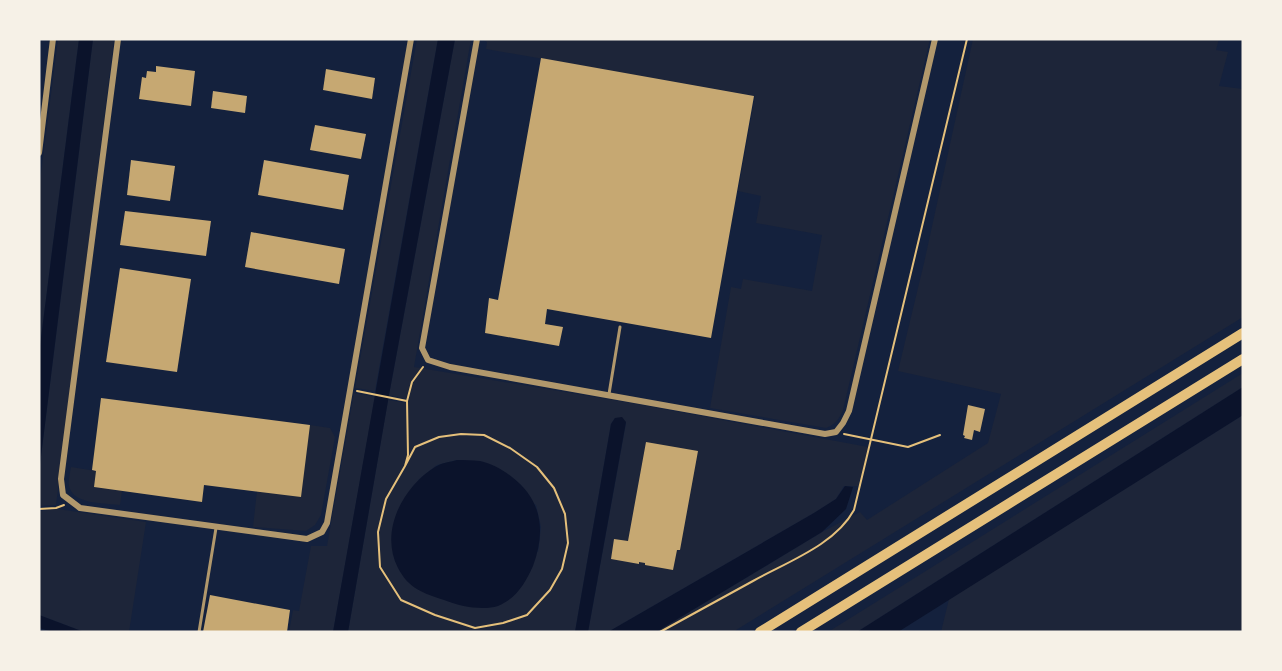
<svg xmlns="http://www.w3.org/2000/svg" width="1282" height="671" font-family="'IBM Plex Serif',serif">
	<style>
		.green { fill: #1d2539; fill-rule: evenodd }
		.water { fill: #0b132b }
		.building { fill: #c6a872 }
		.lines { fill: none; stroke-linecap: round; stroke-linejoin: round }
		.path { stroke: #e5c07b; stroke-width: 2 }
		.service { stroke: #b1986c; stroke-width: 3 }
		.minor { stroke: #b1986c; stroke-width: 6 }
		.motorway { stroke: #e5c07b; stroke-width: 10 }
	</style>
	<rect width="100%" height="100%" fill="#14213d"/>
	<g class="green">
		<path d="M58 39H79L39 354V189Z"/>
		<path d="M93 39H114L56 505 39 506V472Z"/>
		<path d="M417 39H438L375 391 355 388Z"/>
		<path d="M455 39H471L414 367 631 403 868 447 859 486H844L836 499 814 513 608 632H588L626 423 615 418 611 424 575 632H348L388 400 407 403 410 385 406 399 389 395ZM457 460 536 505 541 527 538 552 418 480 437 465Z"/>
		<path d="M482 39H930L843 410C839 419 836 424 826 428L710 408 731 287 741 289 743 279 812 291 822 235 756 223 761 196 738 191 755 96 486 49 487 42Z"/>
		<path d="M973 39H1219L1216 50 1228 52 1219 86 1243 89V317L733 632H656L822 532 860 512 867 520 988 443 1001 394 898 371 924 263Z"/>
		<path d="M1243 373V387L857 632H828Z"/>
		<path d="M354 393 375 397 333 632H289L293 610 299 611 311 546H327Z"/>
		<path d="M1243 415V632H941L949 599Z"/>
		<path d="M310 425 330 428 335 437 321 515 315 525 306 531 253 527 257 491Z"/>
		<path d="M71 467 96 471 94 487 122 491 120 505C106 503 73 505 69 486 68 481 70 473 71 467Z"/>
		<path d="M58 509 146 522 129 632H84L39 615V511Z"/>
	</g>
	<g class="water">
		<path d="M79 39H93L39 472V354Z"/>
		<path d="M438 39H455L389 395 348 632H333Z"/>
		<path d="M1243 387V415L898 632H857Z"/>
		<path d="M622 417 626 422 588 632H575L611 424 615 418Z"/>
		<path d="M457 460C464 460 472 460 480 461 491 463 503 470 512 477 542 500 546 531 533 566 526 582 516 599 498 606 482 611 459 606 444 600 423 593 409 589 398 568 379 531 403 487 435 467 441 463 450 462 457 460Z"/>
		<path d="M845 486 853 487 846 509 822 532 656 632H608L814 513 836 499Z"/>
		<path d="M39 615 84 632H53L39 628Z"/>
	</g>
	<g class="building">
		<path d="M541 58 754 96 711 338 547 309 545 324 563 327 559 346 485 333 489 298 498 300Z"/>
		<path d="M156 66 195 71 191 106 139 99 142 77 146 78 147 71 156 72Z"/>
		<path d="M326 69 375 78 372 99 323 90Z"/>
		<path d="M213 91 247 96 245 113 211 108Z"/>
		<path d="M315 125 366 134 361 159 310 150Z"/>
		<path d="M131 160 175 166 170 201 127 195Z"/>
		<path d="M264 160 349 175 343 210 258 195Z"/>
		<path d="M125 211 211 221 206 256 120 245Z"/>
		<path d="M251 232 345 249 339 284 245 267Z"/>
		<path d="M120 268 191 279 177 372 106 362Z"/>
		<path d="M101 398 310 425 301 497 204 485 202 502 94 487 96 471 92 470Z"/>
		<path d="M968 405 985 409 980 432 974 430 972 440 964 438 965 436 963 435Z"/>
		<path d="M646 442 698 451 680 550H677L673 570 645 565V563L639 562V564L611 559 614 539 628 541Z"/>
		<path d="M210 595 290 610 287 632H203Z"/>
	</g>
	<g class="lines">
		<g class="path">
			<path d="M357 391 407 401"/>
			<path d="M844 434 908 447 940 435"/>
			<path d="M405 466 415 447 439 437 461 434 484 435 510 448 537 467 554 488 565 514 568 543 562 569 550 590 527 615 503 623 475 628 435 615 401 600 380 567 378 532 386 499 405 466 408 455 407 401 412 382 423 367"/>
			<path d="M39 509 56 508 64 505"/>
			<path d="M660 632C691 615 722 598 753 581 787 562 835 545 854 510L967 39"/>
		</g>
		<g class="service">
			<path d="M609 394 620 327"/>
			<path d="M199 632 216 528"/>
		</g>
		<g class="minor">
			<path d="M118 39 61 479 63 495 80 508 307 539 322 532 327 523 411 39"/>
			<path d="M477 39 422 348 428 360 450 367 825 434 836 432 843 423 849 411 935 39"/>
			<path d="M39 153 53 39"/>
		</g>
		<g class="motorway">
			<path d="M760 632 1243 333"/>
			<path d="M801 632 1243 359"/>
		</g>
	</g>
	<rect width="1282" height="671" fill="none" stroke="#f6f1e7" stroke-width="81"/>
</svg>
